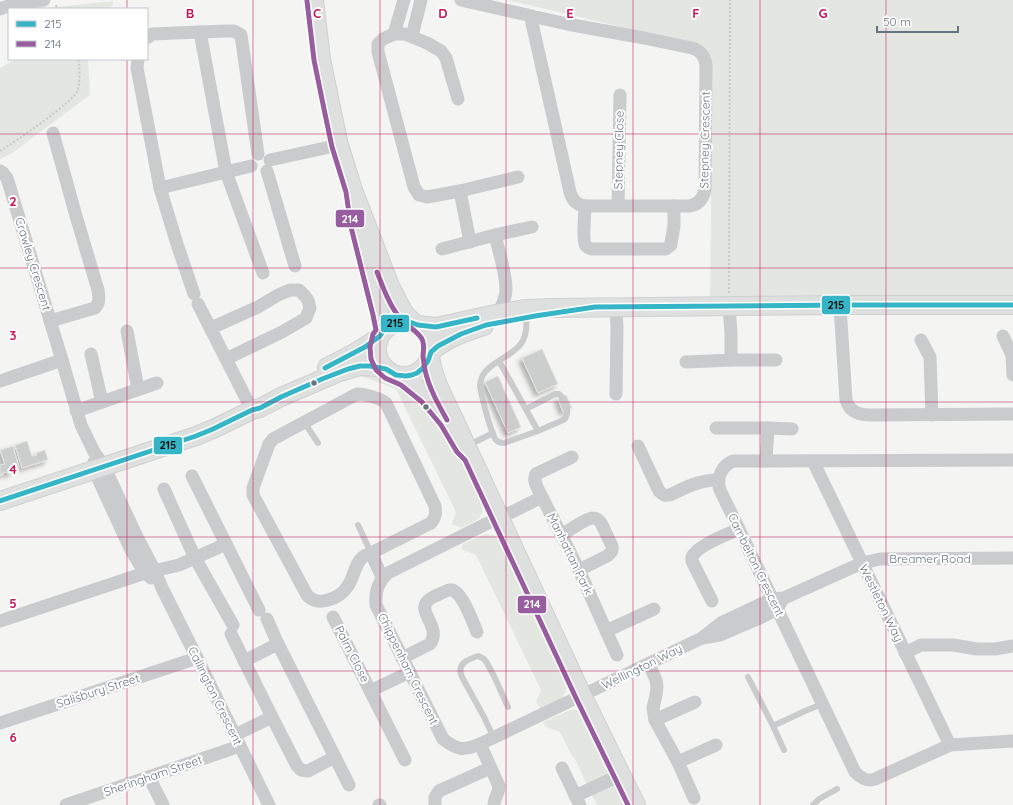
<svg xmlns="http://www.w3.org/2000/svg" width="1013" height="805" font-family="Quicksand,sans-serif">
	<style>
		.green { fill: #e4e7e1 }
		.building { fill: #cccece; stroke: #e3e3e2; filter: url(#shadow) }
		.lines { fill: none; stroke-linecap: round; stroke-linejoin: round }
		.secondary-casing { stroke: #d0d0d1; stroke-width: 20 }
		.path { stroke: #c8c9c8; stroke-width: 2; stroke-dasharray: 2 2; stroke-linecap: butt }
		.lane { stroke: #cacbcc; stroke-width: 6 }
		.street { stroke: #cacbcc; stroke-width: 13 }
		.secondary { stroke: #dedfdf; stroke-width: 18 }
		.bus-1-casing { stroke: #fff; stroke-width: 8 }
		.bus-2-casing { stroke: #fff; stroke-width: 8 }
		.bus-1 { stroke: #35b5c5; stroke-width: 5 }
		.bus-2 { stroke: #975d9e; stroke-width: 5 }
		.grid { fill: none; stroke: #c2185b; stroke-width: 1; stroke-opacity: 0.55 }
		.bus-dot { fill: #667381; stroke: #fff; stroke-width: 1.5 }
		.labels { text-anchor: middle; stroke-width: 4; stroke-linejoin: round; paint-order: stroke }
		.street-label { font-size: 12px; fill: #667381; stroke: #fff }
		.grid-label { font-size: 13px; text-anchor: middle; font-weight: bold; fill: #c2185b; stroke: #fff; stroke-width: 4; stroke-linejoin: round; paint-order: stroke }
		.line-badge { stroke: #fff; stroke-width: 1.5 }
		.badge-label { font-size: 11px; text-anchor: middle; font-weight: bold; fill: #fff }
		.pale-badge-label { font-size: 11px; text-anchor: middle; font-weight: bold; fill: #111 }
	</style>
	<defs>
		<filter id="shadow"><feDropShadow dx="-3.5" dy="3.5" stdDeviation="2" flood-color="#0004"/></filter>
	</defs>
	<rect width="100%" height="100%" fill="#f4f4f3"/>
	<g class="green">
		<path d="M507 0H1013V302L710 300 711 213 710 60 694 44Z"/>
		<path d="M113 1V4L110 9H40Z"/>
		<path d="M16 59H88L90 95 12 153 0 159V68Z"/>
		<path d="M364 373 386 377 404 388 417 398 445 430 452 441 482 503C486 519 473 522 461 528L452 524 456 512 396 389 358 375Z"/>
		<path d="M485 534 493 535 499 539 566 677C568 685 568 689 563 696L564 697 541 709 536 702 541 690 476 555 461 549 463 544Z"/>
		<path d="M570 710H577L583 714 610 770 608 775 587 785 575 759 572 756 560 732 546 727 543 722Z"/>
		<path d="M612 785 618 786 627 805H597L592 795Z"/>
	</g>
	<g class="building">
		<path d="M542 349 558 384 538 393 522 358Z"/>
		<path d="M498 376 521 427 508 433 485 382Z"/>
		<path d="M566 395 572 408 563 412 558 399Z"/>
		<path d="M27 441 32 456 37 455 36 453 45 450 48 460 22 468 15 445Z"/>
		<path d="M13 446 19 468 11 470 12 473 8 474 7 472 2 473 3 475H0V465L5 464 0 450Z"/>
	</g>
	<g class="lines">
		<g class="secondary-casing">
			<g id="secondary">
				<path d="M314 0 321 59 331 108 339 145 353 190 390 286 404 313 414 323"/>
				<path d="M360 234 380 314 383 331"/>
				<circle cx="404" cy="349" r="27"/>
				<path d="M418 325 436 327 500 313 526 309 552 308 847 305H1013"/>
				<path d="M431 352C445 339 465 332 484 326"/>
				<path d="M430 356C433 378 443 397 453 417 459 430 465 443 471 456L582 695 636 805"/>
				<path d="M327 367C346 358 364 349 380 336"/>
				<path d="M400 376C419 388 435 404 447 423"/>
				<path d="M0 501 196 436 213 429 252 410 260 408 281 397 337 373 360 366 375 367 386 369"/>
			</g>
		</g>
		<g class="path">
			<path d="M56 5 57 9"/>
			<path d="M0 151C14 142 73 103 78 90 80 84 80 64 78 59"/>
			<path d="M729 293 730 0"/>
		</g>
		<g class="lane">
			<path d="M526 317C529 346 515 350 494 364 489 368 484 371 482 377 481 379 480 384 480 386 481 394 491 434 496 440 498 442 501 443 504 443L538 431 561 421 565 419 567 414V410"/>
			<path d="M499 361 538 431"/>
			<path d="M526 409 555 394H559L562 397"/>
			<path d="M304 422 318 443"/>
			<path d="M467 446 493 433"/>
			<path d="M358 525 371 553"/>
			<path d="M748 677 773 726 805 711 822 704"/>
			<path d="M773 726 784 750"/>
			<path d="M494 738 484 717 462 677C456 664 468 659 478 656L484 659 487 663 494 676 508 707"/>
			<path d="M813 805 819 799 837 789"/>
		</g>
		<g class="street">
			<path d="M461 0 567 24 644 38 692 48C700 50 705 56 706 65L705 190C703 199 698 205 689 206H585C577 205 572 200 570 192L532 23V16"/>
			<path d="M0 9 11 5 44 0"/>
			<path d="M200 32 226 172 263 273"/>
			<path d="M394 34 404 0"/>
			<path d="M412 36 421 0"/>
			<path d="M147 38 152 34 225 31H234L241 35 258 154"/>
			<path d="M138 59 137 68 160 188 251 166"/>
			<path d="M458 99 446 58 441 51 427 43 405 34H394L383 39 378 44V52L414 187 419 195 427 197 460 191 470 242"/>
			<path d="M270 160 339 145"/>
			<path d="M0 171 3 173 7 178 62 360 81 425 94 452 104 466 137 537 155 571 162 588 197 658 269 805"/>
			<path d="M267 171 295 266"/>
			<path d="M160 188 177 244 194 294"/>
			<path d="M460 191 518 177"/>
			<path d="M618 205 620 95"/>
			<path d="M585 206C585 213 582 241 586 246 588 248 589 248 592 249H666L671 245V243L674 226V206"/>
			<path d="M442 249 495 235"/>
			<path d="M198 304 252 410"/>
			<path d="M840 306 846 400C850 413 860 415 873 415L1013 414"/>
			<path d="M616 307 617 328 616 394"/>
			<path d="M498 313C502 306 506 297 506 289 506 273 499 252 495 235L532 227"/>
			<path d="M50 321 95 308C100 303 99 297 98 290L76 216 53 133"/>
			<path d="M211 328 258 307 278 295 290 290H299L304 295 308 300 310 308 306 318 282 332 226 359"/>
			<path d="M127 331 138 389"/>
			<path d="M1003 336 1012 355 1013 375"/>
			<path d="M921 340 930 357 932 415"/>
			<path d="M91 354 102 402"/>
			<path d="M731 360H776"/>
			<path d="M686 362 731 360V333L729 306"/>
			<path d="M0 381 62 360"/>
			<path d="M76 411 157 383"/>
			<path d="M716 428H768L766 461"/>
			<path d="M768 428 792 429"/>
			<path d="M638 446 659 491C663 495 665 496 670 495 686 487 700 480 718 480"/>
			<path d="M1013 460 733 461C722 466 716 477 720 490L739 529 855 772C861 778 867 782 875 779L950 745 1013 741"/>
			<path d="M813 461 950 745"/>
			<path d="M94 462V470L131 550 145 573 151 578"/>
			<path d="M192 476 226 544"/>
			<path d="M164 489 195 558 233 625"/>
			<path d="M542 497C539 490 532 482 536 474L572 457"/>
			<path d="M562 535C568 531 586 518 593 518 597 518 599 520 601 523L612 546C613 551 611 553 607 556L579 570"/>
			<path d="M371 553 431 523C436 517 436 513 435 506L386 403C380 398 365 394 357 394L273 439 269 444 253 488V495L307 595C317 608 340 598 347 587 354 579 354 564 363 557 365 555 369 554 371 553L382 577"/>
			<path d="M712 601 692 561V557C696 546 728 534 739 529"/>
			<path d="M333 617 405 760"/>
			<path d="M0 621 145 573 179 565 226 544 259 610"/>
			<path d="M606 631 654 609"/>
			<path d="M231 634 272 717 235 735"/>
			<path d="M702 638 720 635 762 617 777 609 781 602"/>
			<path d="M278 644 349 785"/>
			<path d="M905 653 921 645H953L977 649H995L1013 646"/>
			<path d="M617 655 579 570 542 497 512 512 499 517 490 522 388 573C378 581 375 592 376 605L443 739C457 750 463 751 480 744L702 638 721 623 772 599 784 598 862 563 880 559 1013 558"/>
			<path d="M402 658 430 644C444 624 408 609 435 596 440 594 445 591 449 590 461 587 473 623 477 632"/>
			<path d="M244 661 278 644 267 619"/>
			<path d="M649 664 656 680 657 687 656 695 653 708 655 720 678 762 694 798"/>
			<path d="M370 691 410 672"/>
			<path d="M272 717 297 766 301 770 308 771 335 757"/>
			<path d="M655 720 695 702"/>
			<path d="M0 723 197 658"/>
			<path d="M480 744 499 786C499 794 494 798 494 805"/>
			<path d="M678 762 716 745"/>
			<path d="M562 768 580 805"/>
			<path d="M149 777 163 805"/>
			<path d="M575 796 621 775"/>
			<path d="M66 805 240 746"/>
			<path d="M379 805H380"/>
			<path d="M435 805V797L439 791 490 768"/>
		</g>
		<use href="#secondary" class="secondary"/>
		<g class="bus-1-casing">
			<g id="bus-1">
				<path d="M325 368 365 347 380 336 383 331 389 326 398 322 407 321 418 325 436 327 477 318"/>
				<path d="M0 501 196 436 213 429 252 410 260 408 281 397 322 379 348 369 360 366H370L386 369 396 375 406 376 412 375 417 373 422 369 428 361 431 352 438 346 461 334 486 325 535 316 595 307 847 305H1013"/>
			</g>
		</g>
		<g class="bus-2-casing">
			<g id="bus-2">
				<path d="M307 1 314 60 324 109 332 147 346 192 351 227 373 315 376 330 373 334 370 347 371 359 376 370 385 378 401 385 422 402 441 425 457 452 465 460 576 698 628 805"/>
				<path d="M377 272C383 287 389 305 400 318 406 326 417 330 422 339 425 345 423 351 423 357 424 362 424 366 425 370 429 388 438 404 447 420"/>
			</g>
		</g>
		<use href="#bus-1" class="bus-1"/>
		<use href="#bus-2" class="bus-2"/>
	</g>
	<path class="grid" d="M127 0V9M253 0V805M380 0V805M506 0V805M633 0V805M760 0V805M886 0V805M127 59V805M0 134H1013M0 268H1013M0 402H1013M0 537H1013M0 671H1013"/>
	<g class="bus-dot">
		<circle cx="314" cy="383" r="3.5"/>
		<circle cx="426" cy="407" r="3.5"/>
	</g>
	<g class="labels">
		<g class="street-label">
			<text transform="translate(705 140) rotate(-89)" y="4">Stepney Crescent</text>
			<text transform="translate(619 150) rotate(-89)" y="4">Stepney Close</text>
			<text transform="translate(33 264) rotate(73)" y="4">Crawley Crescent</text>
			<text transform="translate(570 554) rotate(64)" y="4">Manhattan Park</text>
			<text x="930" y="563">Breamer Road</text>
			<text transform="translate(756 565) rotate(64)" y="4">Cambelton Crescent</text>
			<text transform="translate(881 603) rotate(64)" y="4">Westleton Way</text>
			<text transform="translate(352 654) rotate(63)" y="4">Palm Close</text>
			<text transform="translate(642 667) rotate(-26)" y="4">Wellington Way</text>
			<text transform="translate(408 669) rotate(64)" y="4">Chippenham Crescent</text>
			<text transform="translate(98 691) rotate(-18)" y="4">Salisbury Street</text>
			<text transform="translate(215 696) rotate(64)" y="4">Callington Crescent</text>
			<text transform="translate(153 776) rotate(-19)" y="4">Sheringham Street</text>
		</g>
	</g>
	<g class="grid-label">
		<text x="190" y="18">B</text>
		<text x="317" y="18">C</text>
		<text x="443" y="18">D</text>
		<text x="570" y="18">E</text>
		<text x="696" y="18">F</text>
		<text x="823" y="18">G</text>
		<text x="13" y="206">2</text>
		<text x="13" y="340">3</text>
		<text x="13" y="474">4</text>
		<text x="13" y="608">5</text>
		<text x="13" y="742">6</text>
	</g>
	<g class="line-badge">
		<rect x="335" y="209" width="30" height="19" rx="4" fill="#975d9e"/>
		<rect x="821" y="295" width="30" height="20" rx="4" fill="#35b5c5"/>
		<rect x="380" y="314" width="30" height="19" rx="4" fill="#35b5c5"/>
		<rect x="153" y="436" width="30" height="19" rx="4" fill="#35b5c5"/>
		<rect x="517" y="595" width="30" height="19" rx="4" fill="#975d9e"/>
	</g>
	<g class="badge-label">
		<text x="350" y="223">214</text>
		<text x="532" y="608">214</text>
	</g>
	<g class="pale-badge-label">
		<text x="836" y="309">215</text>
		<text x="395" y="327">215</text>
		<text x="168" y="449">215</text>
	</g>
	<rect x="8" y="8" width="140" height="52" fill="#ffffff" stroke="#c2c7cd"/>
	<rect x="16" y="21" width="20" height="6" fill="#35b5c5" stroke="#c2c7cd"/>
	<text x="44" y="28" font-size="12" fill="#667381">215</text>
	<rect x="16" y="41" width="20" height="6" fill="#975d9e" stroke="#c2c7cd"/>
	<text x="44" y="48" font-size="12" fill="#667381">214</text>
	<path d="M877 26v6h81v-6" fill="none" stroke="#667381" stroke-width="2"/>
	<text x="883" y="26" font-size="12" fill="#667381" stroke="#ffffff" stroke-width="3" paint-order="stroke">50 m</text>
</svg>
